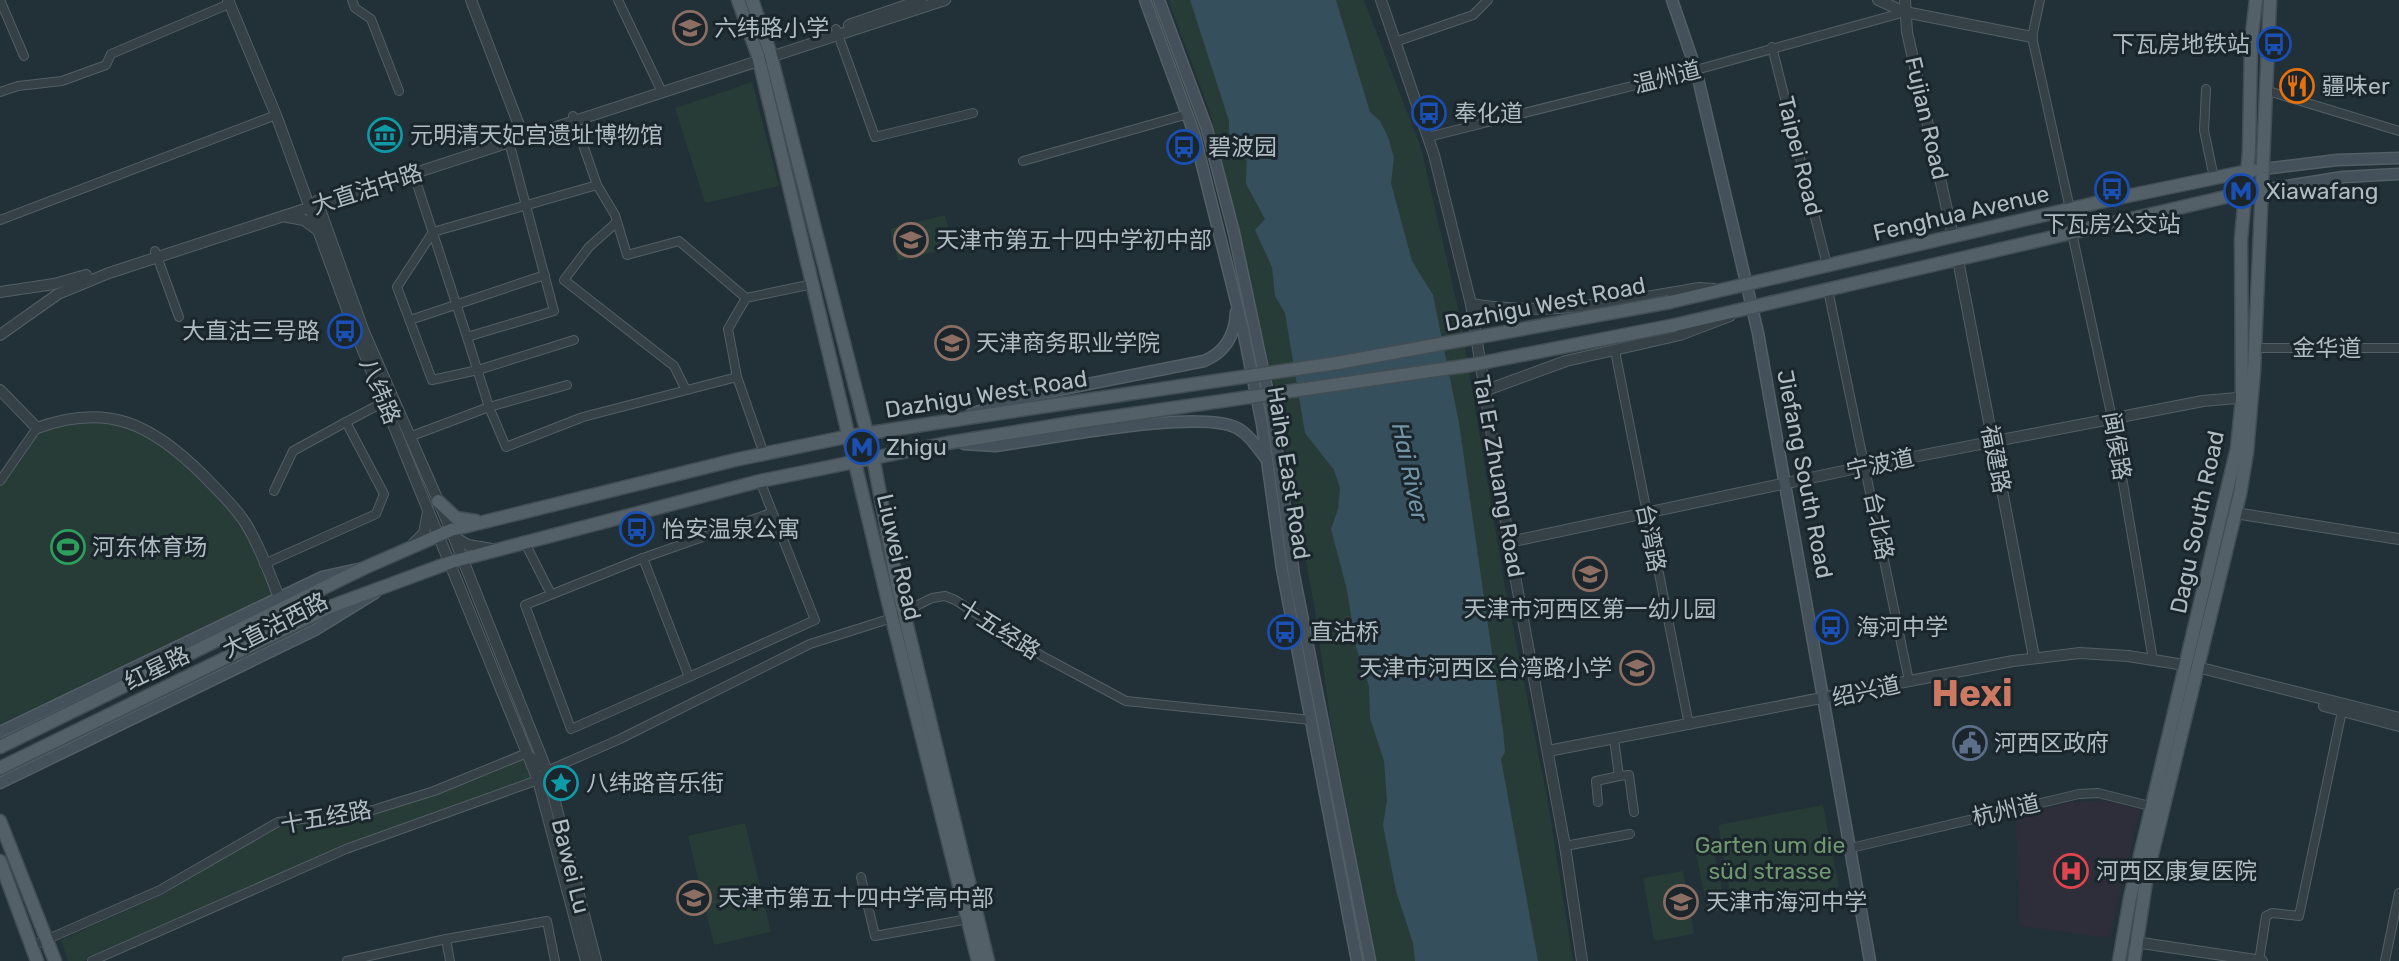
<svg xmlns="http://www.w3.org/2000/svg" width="2399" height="961" font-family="Rubik,'Noto Sans SC',sans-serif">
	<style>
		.medical { fill: #2d2e39 }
		.green { fill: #273c37 }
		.water { fill: #364f5d }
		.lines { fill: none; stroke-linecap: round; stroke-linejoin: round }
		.minor-casing { stroke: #535f65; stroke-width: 10 }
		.tertiary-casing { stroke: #535f65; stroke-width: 12 }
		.secondary-casing { stroke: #535f65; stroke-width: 13 }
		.primary-casing { stroke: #424d54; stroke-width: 15 }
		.minor { stroke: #354147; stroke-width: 8 }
		.tertiary { stroke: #354147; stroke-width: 10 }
		.secondary { stroke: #44515a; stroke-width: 10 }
		.primary { stroke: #536067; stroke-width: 12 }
		.primary-bridge-casing { stroke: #424d54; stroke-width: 15; stroke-linecap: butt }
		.primary-bridge { stroke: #536067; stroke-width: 12 }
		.labels { text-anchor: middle; stroke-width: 6; stroke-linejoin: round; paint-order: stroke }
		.poi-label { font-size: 23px; fill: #b0bcc4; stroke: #1b262c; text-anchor: start }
		.street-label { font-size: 23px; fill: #b0bcc4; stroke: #1b262c }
		.park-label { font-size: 23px; fill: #709870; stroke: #1b262c }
		.water-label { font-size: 24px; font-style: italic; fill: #7294a6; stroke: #1b262c }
		.town-label { font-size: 37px; font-weight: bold; fill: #cc7863; stroke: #1b262c }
	</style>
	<rect width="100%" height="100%" fill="#223037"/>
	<path class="medical" d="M2104 800 2140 810 2109 938 2019 926 2016 815 2068 803Z"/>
	<g class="green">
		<path d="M1168 0H1364L1421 148 1460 317 1504 581 1548 802 1573 961H1376L1331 724 1315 611 1272 376 1210 112Z"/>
		<path d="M752 82 779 186 705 203 675 108Z"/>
		<path d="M945 215 953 247 898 261 890 229Z"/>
		<path d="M93 414 148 434 195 471 242 525 273 593 0 724V476L30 429 53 420Z"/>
		<path d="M525 756 536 783 312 860 151 936 84 961H68L61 940 164 894 279 826 374 812Z"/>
		<path d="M1823 805 1839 887 1733 910 1718 825Z"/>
		<path d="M745 823 771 932 714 945 688 836Z"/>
		<path d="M1712 841 1726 909 1708 913 1694 844Z"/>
		<path d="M1683 871 1694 934 1654 941 1643 878Z"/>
	</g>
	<path class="water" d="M1190 0H1336L1370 112 1380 121 1388 137 1394 158 1391 183 1412 261 1433 295 1459 423 1503 730 1505 752 1501 759 1538 961H1415L1413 943 1396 891 1383 825 1387 800 1384 761 1370 718 1369 686 1356 647 1347 590 1331 529 1338 509 1340 488 1334 470 1305 433 1285 313 1275 296 1272 267 1255 230 1265 219 1246 184 1247 152 1229 148V121Z"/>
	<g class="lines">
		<g class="minor-casing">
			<g id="minor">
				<path d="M0 0 24 56"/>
				<path d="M352 0 355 8 371 19 399 91"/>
				<path d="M618 0 660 88"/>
				<path d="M2040 0 2032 37 2070 209"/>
				<path d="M836 29 875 137 973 113"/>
				<path d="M1395 42 1473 15 1488 0"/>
				<path d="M1772 47 1827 265"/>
				<path d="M2206 89 2204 130 2214 178"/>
				<path d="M2265 90 2399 131"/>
				<path d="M0 92 18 86 62 81 106 65 111 54 229 4"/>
				<path d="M573 116 597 185 615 215 627 255 679 241 746 298 813 284"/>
				<path d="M1428 137 1696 70 1905 12"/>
				<path d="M508 138 554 311 467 337 489 407 506 447 583 417 737 377"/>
				<path d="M1023 161 1188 114"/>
				<path d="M412 169 467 337"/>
				<path d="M0 220 276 115"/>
				<path d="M617 222 589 247 564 280 674 366 686 390"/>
				<path d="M2072 233 2112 418 2153 660"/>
				<path d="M155 251 179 317"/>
				<path d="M1828 290 1909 681"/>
				<path d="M746 298 728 329 737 377 764 454"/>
				<path d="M410 320 545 275"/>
				<path d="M574 340 478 370 432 380 397 287 433 232 597 185"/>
				<path d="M2255 348H2399"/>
				<path d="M1615 351 1689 725"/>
				<path d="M409 437 489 407 567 385"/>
				<path d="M0 481 37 428"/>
				<path d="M274 491 293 451 346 422"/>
				<path d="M525 543 551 594"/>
				<path d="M643 558 771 513"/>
				<path d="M264 564 376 514 384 494 346 422 384 402"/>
				<path d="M689 677 571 729 525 605 643 558 689 677 815 620 760 481"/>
				<path d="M1619 776 1629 775 1634 812"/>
				<path d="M1598 802 1596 781 1619 776 1614 739"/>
				<path d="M1565 846 1630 834"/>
				<path d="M1851 848 2079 794 2098 793 2154 807"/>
				<path d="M861 877 875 936 968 919"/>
				<path d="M446 939 547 921 555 961"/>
				<path d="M32 946 160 890 278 822 373 810 434 791 527 753 544 769"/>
				<path d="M92 961 346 849 538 780 547 771 620 739 810 644 892 618 932 598 945 596 955 600 1042 656 1126 701 1311 720"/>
				<path d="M347 961 446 939 450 961"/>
				<path d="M2259 961 2266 916 2272 913 2299 916 2342 711"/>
				<path d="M2385 961 2399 893"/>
			</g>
		</g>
		<g class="tertiary-casing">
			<g id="tertiary">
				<path d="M228 0 276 115 353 326 538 780 586 961"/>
				<path d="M471 0 522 133"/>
				<path d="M1381 0 1434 155 1471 304 1510 549 1565 846 1582 961"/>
				<path d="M1878 0 1905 12 2032 37"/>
				<path d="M1905 0 1907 32 1953 236"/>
				<path d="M849 25 921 0"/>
				<path d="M317 201 364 332 451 530 547 771 596 961"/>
				<path d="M287 217 304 220 320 232"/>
				<path d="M1958 260 2034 657"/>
				<path d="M0 292 54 284 86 275"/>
				<path d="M1471 304C1548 317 1622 301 1699 288L1714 289"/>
				<path d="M0 335 58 294 109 273 945 0"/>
				<path d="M0 390 37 428C108 402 152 424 204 476 218 491 235 506 246 524 260 546 269 573 279 597"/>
				<path d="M1484 391 1566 361 1680 335 1730 316"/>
				<path d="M2235 513 2399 539"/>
				<path d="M454 537 468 545 492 549"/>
				<path d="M1509 542 1867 466 2203 401 2248 397"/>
				<path d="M413 544 424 533 428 512"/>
				<path d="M2324 706 2399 726"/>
				<path d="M1548 751 2013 661 2080 653 2128 656 2197 667 2399 718"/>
				<path d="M2135 942 2262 961"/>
			</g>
		</g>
		<g class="secondary-casing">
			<g id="secondary">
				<path d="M1145 0 1194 133 1242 325 1262 424 1282 569 1357 961"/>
				<path d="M1159 0 1207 129 1234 233 1271 407 1294 575 1370 961"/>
				<path d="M1672 0 1696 70 1758 333 1870 961"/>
				<path d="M2263 169 2337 160 2399 158"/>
				<path d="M2262 190 2343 177 2399 174"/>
				<path d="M971 414 1023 397 1204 361C1226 352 1235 335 1236 312"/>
				<path d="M964 444 995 446C1046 440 1197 408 1237 428 1250 435 1258 449 1267 460"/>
				<path d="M0 732 322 577 358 569"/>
				<path d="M0 783 315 630 375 593"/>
			</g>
		</g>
		<g class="primary-casing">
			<g id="primary">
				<path d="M738 0 758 56 892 618 978 961"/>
				<path d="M752 0 770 52 873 457 897 584 988 961"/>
				<path d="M1670 302 2113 199 2253 170"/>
				<path d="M1675 325 2251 191"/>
				<path d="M438 501 456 518 476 521"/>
				<path d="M0 747 364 568 451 530 739 459 850 436 1073 402"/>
				<path d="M0 768 332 606 451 562 760 481 947 443 1077 422"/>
				<path d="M0 821 55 961"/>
				<path d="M0 861 37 961"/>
				<path d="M2119 961 2130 898 2237 448 2242 399 2241 239 2249 152 2251 42 2256 0"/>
				<path d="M2134 961 2147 875 2240 494 2247 452 2254 370 2270 0"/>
			</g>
		</g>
		<use href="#minor" class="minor"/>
		<use href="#tertiary" class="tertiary"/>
		<use href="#secondary" class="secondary"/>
		<use href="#primary" class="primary"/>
		<g class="primary-bridge-casing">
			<g id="primary-bridge">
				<path d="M1073 402 1337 363 1670 302"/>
				<path d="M1077 422 1471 365 1675 325"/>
			</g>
		</g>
		<use href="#primary-bridge" class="primary-bridge"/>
	</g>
	<defs>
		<g id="school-ring" transform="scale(1.75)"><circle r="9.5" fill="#1b262c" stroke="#8d6e63" stroke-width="1.5"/><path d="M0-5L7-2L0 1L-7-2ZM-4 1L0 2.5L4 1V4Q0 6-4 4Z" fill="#8d6e63"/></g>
		<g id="bus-ring" transform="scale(1.75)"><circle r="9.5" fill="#1b262c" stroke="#1a4fb4" stroke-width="1.5"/><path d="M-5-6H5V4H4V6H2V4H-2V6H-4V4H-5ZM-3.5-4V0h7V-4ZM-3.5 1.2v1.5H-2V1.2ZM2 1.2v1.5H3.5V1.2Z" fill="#1a4fb4"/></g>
		<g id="restaurant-ring" transform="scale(1.75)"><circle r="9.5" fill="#1b262c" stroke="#e8710a" stroke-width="1.5"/><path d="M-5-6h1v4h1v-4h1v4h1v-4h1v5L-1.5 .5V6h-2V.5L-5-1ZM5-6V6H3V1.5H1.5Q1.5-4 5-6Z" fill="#e8710a"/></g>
		<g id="museum-ring" transform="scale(1.75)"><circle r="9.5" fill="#1b262c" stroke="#0f9aa8" stroke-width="1.5"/><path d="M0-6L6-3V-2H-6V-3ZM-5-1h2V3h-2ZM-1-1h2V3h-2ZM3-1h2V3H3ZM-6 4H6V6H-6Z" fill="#0f9aa8"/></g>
		<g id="metro-ring" transform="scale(1.75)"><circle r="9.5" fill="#1b262c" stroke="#1a4fb4" stroke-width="1.5"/><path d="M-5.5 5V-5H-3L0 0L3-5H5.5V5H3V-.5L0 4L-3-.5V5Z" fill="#1a4fb4"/></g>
		<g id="stadium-ring" transform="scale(1.75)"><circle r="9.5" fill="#1b262c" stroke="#2e9e5b" stroke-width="1.5"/><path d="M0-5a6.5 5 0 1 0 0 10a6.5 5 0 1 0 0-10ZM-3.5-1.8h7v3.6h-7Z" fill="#2e9e5b"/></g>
		<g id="civic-ring" transform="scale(1.75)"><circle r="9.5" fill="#1b262c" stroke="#5c6f8a" stroke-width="1.5"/><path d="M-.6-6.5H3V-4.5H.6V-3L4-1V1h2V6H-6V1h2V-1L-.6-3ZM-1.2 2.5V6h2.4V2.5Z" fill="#5c6f8a"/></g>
		<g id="sight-ring" transform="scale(1.75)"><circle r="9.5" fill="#1b262c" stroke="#0f9aa8" stroke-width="1.5"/><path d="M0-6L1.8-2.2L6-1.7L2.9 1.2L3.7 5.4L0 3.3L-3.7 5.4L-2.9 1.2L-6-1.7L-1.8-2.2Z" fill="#0f9aa8"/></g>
		<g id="hospital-ring" transform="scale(1.75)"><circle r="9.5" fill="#1b262c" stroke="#e0444e" stroke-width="1.5"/><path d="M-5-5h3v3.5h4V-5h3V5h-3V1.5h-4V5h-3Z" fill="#e0444e"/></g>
	</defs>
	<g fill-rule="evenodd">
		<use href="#school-ring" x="690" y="28"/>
		<use href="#bus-ring" x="2274" y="44"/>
		<use href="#restaurant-ring" x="2297" y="86"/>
		<use href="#bus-ring" x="1429" y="113"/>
		<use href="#museum-ring" x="385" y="135"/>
		<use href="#bus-ring" x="1184" y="147"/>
		<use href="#bus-ring" x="2112" y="189"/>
		<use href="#metro-ring" x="2241" y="191"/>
		<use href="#school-ring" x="911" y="240"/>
		<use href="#bus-ring" x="345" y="331"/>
		<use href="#school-ring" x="952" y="343"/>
		<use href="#metro-ring" x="862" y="447"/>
		<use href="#bus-ring" x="637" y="529"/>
		<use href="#stadium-ring" x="68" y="547"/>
		<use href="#school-ring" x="1590" y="574"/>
		<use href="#bus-ring" x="1831" y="627"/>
		<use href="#bus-ring" x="1285" y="632"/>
		<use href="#school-ring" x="1637" y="668"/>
		<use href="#civic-ring" x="1970" y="743"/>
		<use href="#sight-ring" x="561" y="783"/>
		<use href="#hospital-ring" x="2071" y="871"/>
		<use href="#school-ring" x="694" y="898"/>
		<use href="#school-ring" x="1681" y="902"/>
	</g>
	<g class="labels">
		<g class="poi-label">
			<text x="714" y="36">六纬路小学</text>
			<text x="2250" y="52" text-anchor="end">下瓦房地铁站</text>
			<text x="2322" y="94">疆味er</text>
			<text x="1454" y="121">奉化道</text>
			<text x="410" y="143">元明清天妃宫遗址博物馆</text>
			<text x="1208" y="155">碧波园</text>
			<text x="2266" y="199">Xiawafang</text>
			<text x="2112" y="232" text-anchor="middle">下瓦房公交站</text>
			<text x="936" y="248">天津市第五十四中学初中部</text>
			<text x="320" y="339" text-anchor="end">大直沽三号路</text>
			<text x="976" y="351">天津商务职业学院</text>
			<text x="886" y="455">Zhigu</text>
			<text x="662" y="537">怡安温泉公寓</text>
			<text x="92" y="555">河东体育场</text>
			<text x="1590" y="617" text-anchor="middle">天津市河西区第一幼儿园</text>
			<text x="1856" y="635">海河中学</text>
			<text x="1310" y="640">直沽桥</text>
			<text x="1612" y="676" text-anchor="end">天津市河西区台湾路小学</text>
			<text x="1994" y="751">河西区政府</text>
			<text x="586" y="791">八纬路音乐街</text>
			<text x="2096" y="879">河西区康复医院</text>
			<text x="718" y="906">天津市第五十四中学高中部</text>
			<text x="1706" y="910">天津市海河中学</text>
		</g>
		<g class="street-label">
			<text transform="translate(1667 77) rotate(-14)" y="8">温州道</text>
			<text transform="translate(1927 118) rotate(77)" y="8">Fujian Road</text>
			<text transform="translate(1800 156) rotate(76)" y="8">Taipei Road</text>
			<text transform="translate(367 189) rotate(-18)" y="8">大直沽中路</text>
			<text transform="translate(1961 213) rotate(-13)" y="8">Fenghua Avenue</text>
			<text transform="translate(1545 304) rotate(-11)" y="8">Dazhigu West Road</text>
			<text x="2327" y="356">金华道</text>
			<text transform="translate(380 391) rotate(67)" y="8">八纬路</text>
			<text transform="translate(986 394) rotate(-9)" y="8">Dazhigu West Road</text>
			<text transform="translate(2117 446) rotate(80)" y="8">闽侯路</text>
			<text transform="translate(1996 459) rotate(79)" y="8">福建路</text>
			<text transform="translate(1880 464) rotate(-12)" y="8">宁波道</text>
			<text transform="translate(1289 473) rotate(81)" y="8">Haihe East Road</text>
			<text transform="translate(1805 474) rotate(79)" y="8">Jiefang South Road</text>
			<text transform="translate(1499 476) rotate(80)" y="8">Tai Er Zhuang Road</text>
			<text transform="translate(2197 522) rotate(-78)" y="8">Dagu South Road</text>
			<text transform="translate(1879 526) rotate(79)" y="8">台北路</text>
			<text transform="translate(1651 538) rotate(79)" y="8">台湾路</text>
			<text transform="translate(899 557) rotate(77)" y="8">Liuwei Road</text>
			<text transform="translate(275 625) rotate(-27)" y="8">大直沽西路</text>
			<text transform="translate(999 629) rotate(32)" y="8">十五经路</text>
			<text transform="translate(157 668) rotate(-26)" y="8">红星路</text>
			<text transform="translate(1866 691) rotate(-12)" y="8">绍兴道</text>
			<text transform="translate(2006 810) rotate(-13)" y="8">杭州道</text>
			<text transform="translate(326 817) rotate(-10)" y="8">十五经路</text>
			<text transform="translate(571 866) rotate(76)" y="8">Bawei Lu</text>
		</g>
		<g class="park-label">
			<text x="1770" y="853">Garten um die<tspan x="1770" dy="26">süd strasse</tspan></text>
		</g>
		<g class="water-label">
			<text transform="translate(1410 472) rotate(78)" y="8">Hai River</text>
		</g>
		<g class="town-label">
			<text x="1972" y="706">Hexi</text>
		</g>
	</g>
</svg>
